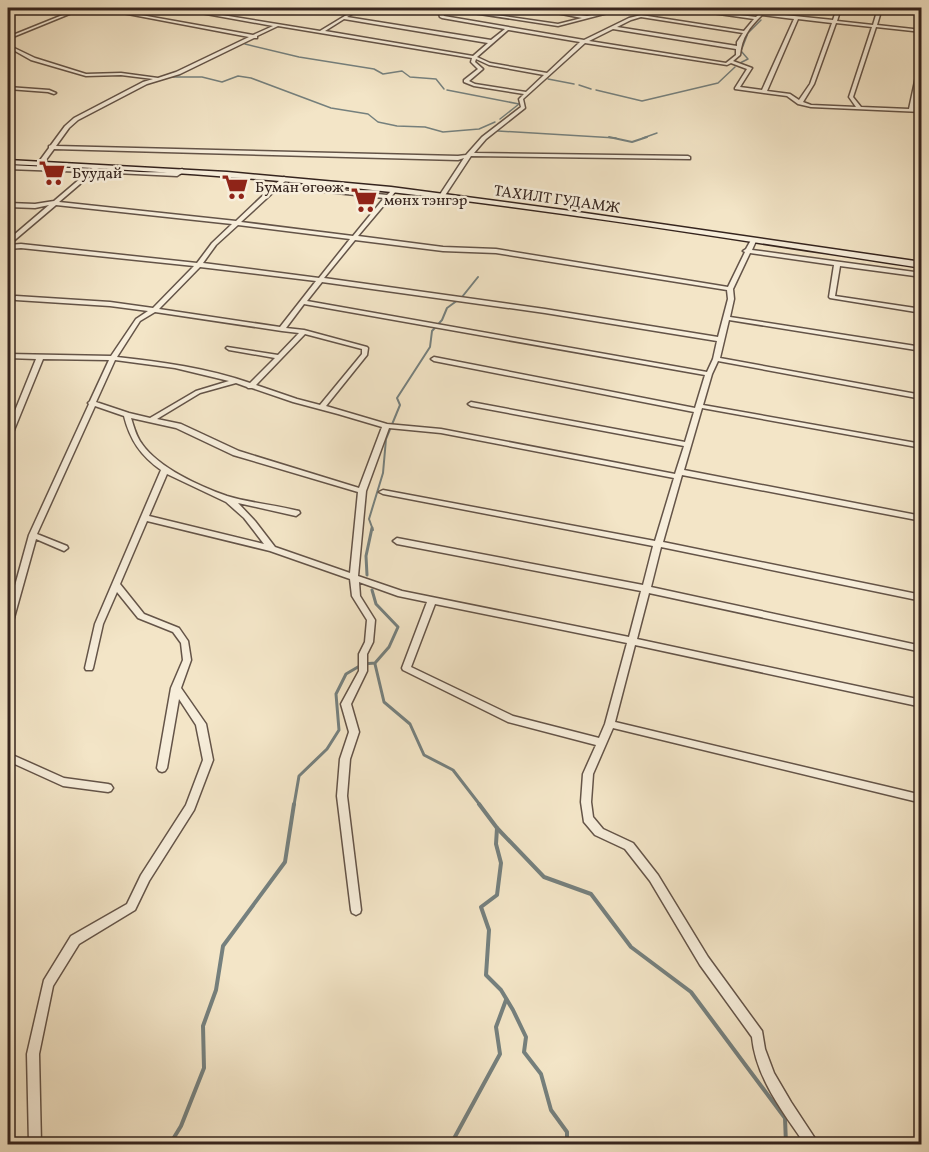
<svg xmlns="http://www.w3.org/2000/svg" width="929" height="1152" font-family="Vollkorn,serif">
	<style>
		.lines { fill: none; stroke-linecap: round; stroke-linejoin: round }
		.stream-far3 { stroke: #75807e; stroke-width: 1.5 }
		.stream-far2 { stroke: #75807e; stroke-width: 2 }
		.stream-far1 { stroke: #75807e; stroke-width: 3 }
		.stream { stroke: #75807e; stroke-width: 4 }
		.street-casing { stroke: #645448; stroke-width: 3 }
		.secondary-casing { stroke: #35241e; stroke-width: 3 }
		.street { fill: #f7eedb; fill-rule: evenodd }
		.secondary { fill: #f7eedb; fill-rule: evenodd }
		.labels { text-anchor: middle; stroke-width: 5; stroke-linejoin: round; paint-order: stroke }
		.far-poi-label { font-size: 15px; fill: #35241e; stroke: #f7eedb; text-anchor: start }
		.far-street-label { font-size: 15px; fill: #35241e; stroke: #f7eedb }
	</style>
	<rect width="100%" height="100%" fill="#f3e5c7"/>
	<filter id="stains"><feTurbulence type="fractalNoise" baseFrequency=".00333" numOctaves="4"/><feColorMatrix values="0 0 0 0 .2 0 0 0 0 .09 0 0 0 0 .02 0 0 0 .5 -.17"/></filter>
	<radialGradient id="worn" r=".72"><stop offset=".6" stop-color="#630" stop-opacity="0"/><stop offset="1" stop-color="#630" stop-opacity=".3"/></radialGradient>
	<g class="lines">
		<g class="stream-far3">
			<path d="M768 14 782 8"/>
			<path d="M245 44 299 57 374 69 383 74 402 71 410 77 436 79 444 89"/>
			<path d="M740 63 748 59 741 51 748 33 761 20"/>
			<path d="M172 77H202L222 82 238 76 251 78 331 108 368 114 378 122 397 126 425 127 443 132 479 129 495 122"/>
			<path d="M548 79 574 84"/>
			<path d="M579 85 591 89"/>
			<path d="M447 90 519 104"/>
			<path d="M596 90 642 101 718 83 735 67"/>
			<path d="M500 119 519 104"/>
			<path d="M498 131 616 138"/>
			<path d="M643 138 657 133"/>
		</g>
		<g class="stream-far2">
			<path d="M609 137 632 142 647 137"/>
			<path d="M373 530 369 519 383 473 386 439 400 405 397 398 430 347 432 331 442 320 447 308 462 297 478 277"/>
		</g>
		<g class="stream-far1">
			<path d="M367 575 366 556 372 528"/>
			<path d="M375 664 384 702 410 724 424 755 453 770 480 805"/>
			<path d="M294 805 299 776 327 749 339 730 336 694 346 674 363 664 375 663 389 647 398 627 376 604 372 590"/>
		</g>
		<g class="stream">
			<path d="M479 804 497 828 496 844 501 863 497 895 481 907 489 930 486 975 501 990 513 1010 526 1037 524 1052 541 1074 551 1110 567 1132V1144"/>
			<path d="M497 828 544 877 591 894 631 947 691 992 785 1118 786 1144"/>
			<path d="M170 1144 181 1126 204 1068 203 1026 216 990 223 946 285 862 294 804"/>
			<path d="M451 1144 500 1054 496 1027 506 1000"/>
		</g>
		<g class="street-casing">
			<g id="street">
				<path d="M80 8H84L8 39V37Z"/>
				<path d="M96 8H102L253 35 273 26 173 8H179L320 31 358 8H362L347 17 491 40 505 29 442 18 440 17 439 14 427 10 378 9 376 8H432L442 12 444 16 584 40 629 18 641 15 744 31 754 19 684 9 682 8 756 17C761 12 768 8 776 8L775 9 765 13 833 20 837 8H841L837 21 873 25 878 8H882L877 25 922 30V32L876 27 853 97 861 107 909 109 920 58 922 57V71L914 109 922 110V112L811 107 798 104 787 96 735 89V88L747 69 731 63 727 65 585 43 523 99 525 108 486 139 474 153 688 156 690 157V159L471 156 444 197 442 198 439 196 464 158 458 160 54 149 43 164H39L38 163 49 148V146L51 145 65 126 74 118 143 82 153 79 121 75 86 76 31 60 8 47V45L35 58 86 74 121 73 158 78 176 72 249 37ZM762 15 794 19 762 90 740 87 752 68 733 61 740 55C742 37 749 28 762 15ZM641 17 743 33 737 42V46L617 27 631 20ZM344 19 488 43 473 56 325 31ZM798 19 832 23 810 84 799 100 790 94 767 91ZM836 23 872 27 849 97 856 107 811 105 803 102 814 84ZM278 26 472 58 471 62 478 69 464 80V82L474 86 524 94 519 99 521 107 482 137 466 155 458 156 56 146 69 128 78 120 147 84 180 74 254 38H257V36ZM613 29 736 49V55L726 63 589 41ZM508 30H509L580 42 547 73 490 63 477 57ZM476 59 489 65 544 75 526 92 475 84 469 81 483 69 475 62Z"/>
				<path d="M441 8H448L558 24 582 18 531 8H537L587 16 622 8H627L558 26Z"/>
				<path d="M8 87 49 90 56 93 54 94 48 92 8 89Z"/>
				<path d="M8 165 91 169 96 166 99 168 97 169C117 170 167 176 182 169L185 171 177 176 94 172 59 202 236 221 275 184 284 177 287 179 282 184 387 195 394 188 397 190 396 191 358 236 443 247 496 249 728 287 745 252 743 251 746 249 751 240 753 239 756 241 752 250 922 273V277L840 266 835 296 922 309V313L830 298 829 297 834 265 750 253 733 289 734 299 730 317 922 347V351L729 320 720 358 922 395V399L718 361 712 374 703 405 922 444V448L702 408 684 470 922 516V521L682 475 663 542 922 595V601L661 547 651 587 922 646V652L649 593 637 639 922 700V707L635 645 615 722 922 795V803L613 728 593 774 591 802 593 817 603 829 633 843 658 875 708 957 762 1031 765 1049 774 1073 791 1102 816 1140 818 1144H805C783 1112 756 1078 752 1037L700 965 650 881 625 849 595 835 584 822 581 802 583 774 596 745 508 722 403 670 402 668 427 602 398 596 359 582 360 596 375 620 373 642 367 654V671L351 704 359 732 350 759 347 796 361 910 360 913 356 915 352 913 351 910 337 796 340 759 349 732 341 704 359 671V654L365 642 367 620 352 596 350 579 270 551 147 521 120 584 144 614 179 628 188 641 191 660 181 688 206 724 213 760 194 810 149 881 135 910 79 944 53 986 39 1054 41 1144H29L27 1054 44 980 71 936 127 904 141 875 186 805 203 760 196 725 179 699 167 768 165 771 162 772 159 771 157 768 171 688 183 660 181 643 173 632 138 618 117 592 103 624 93 668 92 670H86L85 668 95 624 161 470C141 456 130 440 124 416L95 406 37 534 67 546 68 548 64 551 36 539 12 625 11 627 8 628V611L29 535 89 404 88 403 90 401 109 360 43 359 12 435 8 437V428L36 359 8 358V354L111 356 136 319 148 311 110 306 16 300 13 298 16 296 110 302 153 308 194 266 21 248 8 249V245L21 244 197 263 212 243 232 224 56 205 10 244 8 245V240L49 205 35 208 8 207V203L35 204 54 201 88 172 8 169ZM279 187 384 198 353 236 241 222ZM238 225 350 239 319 278 203 263 216 245ZM355 240 443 251 496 253 727 290 728 299 718 337 545 309 324 278ZM200 267 316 281 280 327 159 309ZM322 282 545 313 717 341 713 359 707 372 307 301ZM304 304 705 375 695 408 434 357 431 359 434 361 694 412 685 442 471 402 468 404 471 406 684 446 675 474 441 429 387 424 326 406 367 355 368 348 367 347 304 330 286 328ZM155 312 282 331 299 333 278 355 227 347 226 348 229 350 275 358 250 383C207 368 162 362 117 357L140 321ZM305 334 362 349V354L320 405 297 399 256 385ZM115 360 175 368 229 381 196 391 150 418 129 413 96 402ZM236 383 247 387 248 388H252L293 402 338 414 382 427 359 488 239 451 181 424 157 419 200 393ZM131 418 176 428 233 455 358 492 350 573 275 547 255 521 238 503 296 516 300 513 299 511C275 505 250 503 227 496 199 486 159 468 142 444 136 436 134 427 131 418ZM389 428 441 433 674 478 655 541 383 490 379 492 383 494 653 546 643 585 397 538 393 541 397 544 641 591 629 637 402 591 358 576 366 491ZM167 474 226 502 244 518 264 544 149 516ZM435 604 627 643 605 724 599 738 513 716 411 667Z"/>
				<path d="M8 753 64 778 108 784 111 785 113 788 111 791 108 792 63 786 8 761Z"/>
			</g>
		</g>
		<g class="secondary-casing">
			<path id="secondary" d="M8 160 227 172 391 187 564 210 922 262V268C745 241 568 212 391 192 263 178 136 169 8 164Z"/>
		</g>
		<use href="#street" class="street"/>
		<use href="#secondary" class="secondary"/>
	</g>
	<defs>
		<g id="supermarket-bare" transform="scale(2.07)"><path d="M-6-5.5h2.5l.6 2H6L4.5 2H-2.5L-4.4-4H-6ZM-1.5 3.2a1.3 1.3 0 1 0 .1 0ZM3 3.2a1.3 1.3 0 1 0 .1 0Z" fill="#8f2418" stroke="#f7eedb" stroke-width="2.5" paint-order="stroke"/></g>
	</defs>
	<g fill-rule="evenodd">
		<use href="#supermarket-bare" x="52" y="173"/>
		<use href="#supermarket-bare" x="235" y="187"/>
		<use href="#supermarket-bare" x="364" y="200"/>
	</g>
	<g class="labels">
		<g class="far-poi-label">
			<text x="72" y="178">Буудай</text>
			<text x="255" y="192">Буман өгөөж</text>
			<text x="384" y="205">мөнх тэнгэр</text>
		</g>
		<g class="far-street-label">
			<text transform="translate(557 199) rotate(8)" y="5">ТАХИЛТ ГУДАМЖ</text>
		</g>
	</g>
	<rect width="929" height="1152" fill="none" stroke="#f3e5c7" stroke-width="30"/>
	<rect x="9" y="9" width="911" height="1134" fill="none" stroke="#35241e" stroke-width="3"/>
	<rect x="15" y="15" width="899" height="1122" fill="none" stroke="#35241e" stroke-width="1.5"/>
	<rect width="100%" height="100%" filter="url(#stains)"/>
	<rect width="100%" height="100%" fill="url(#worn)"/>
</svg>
